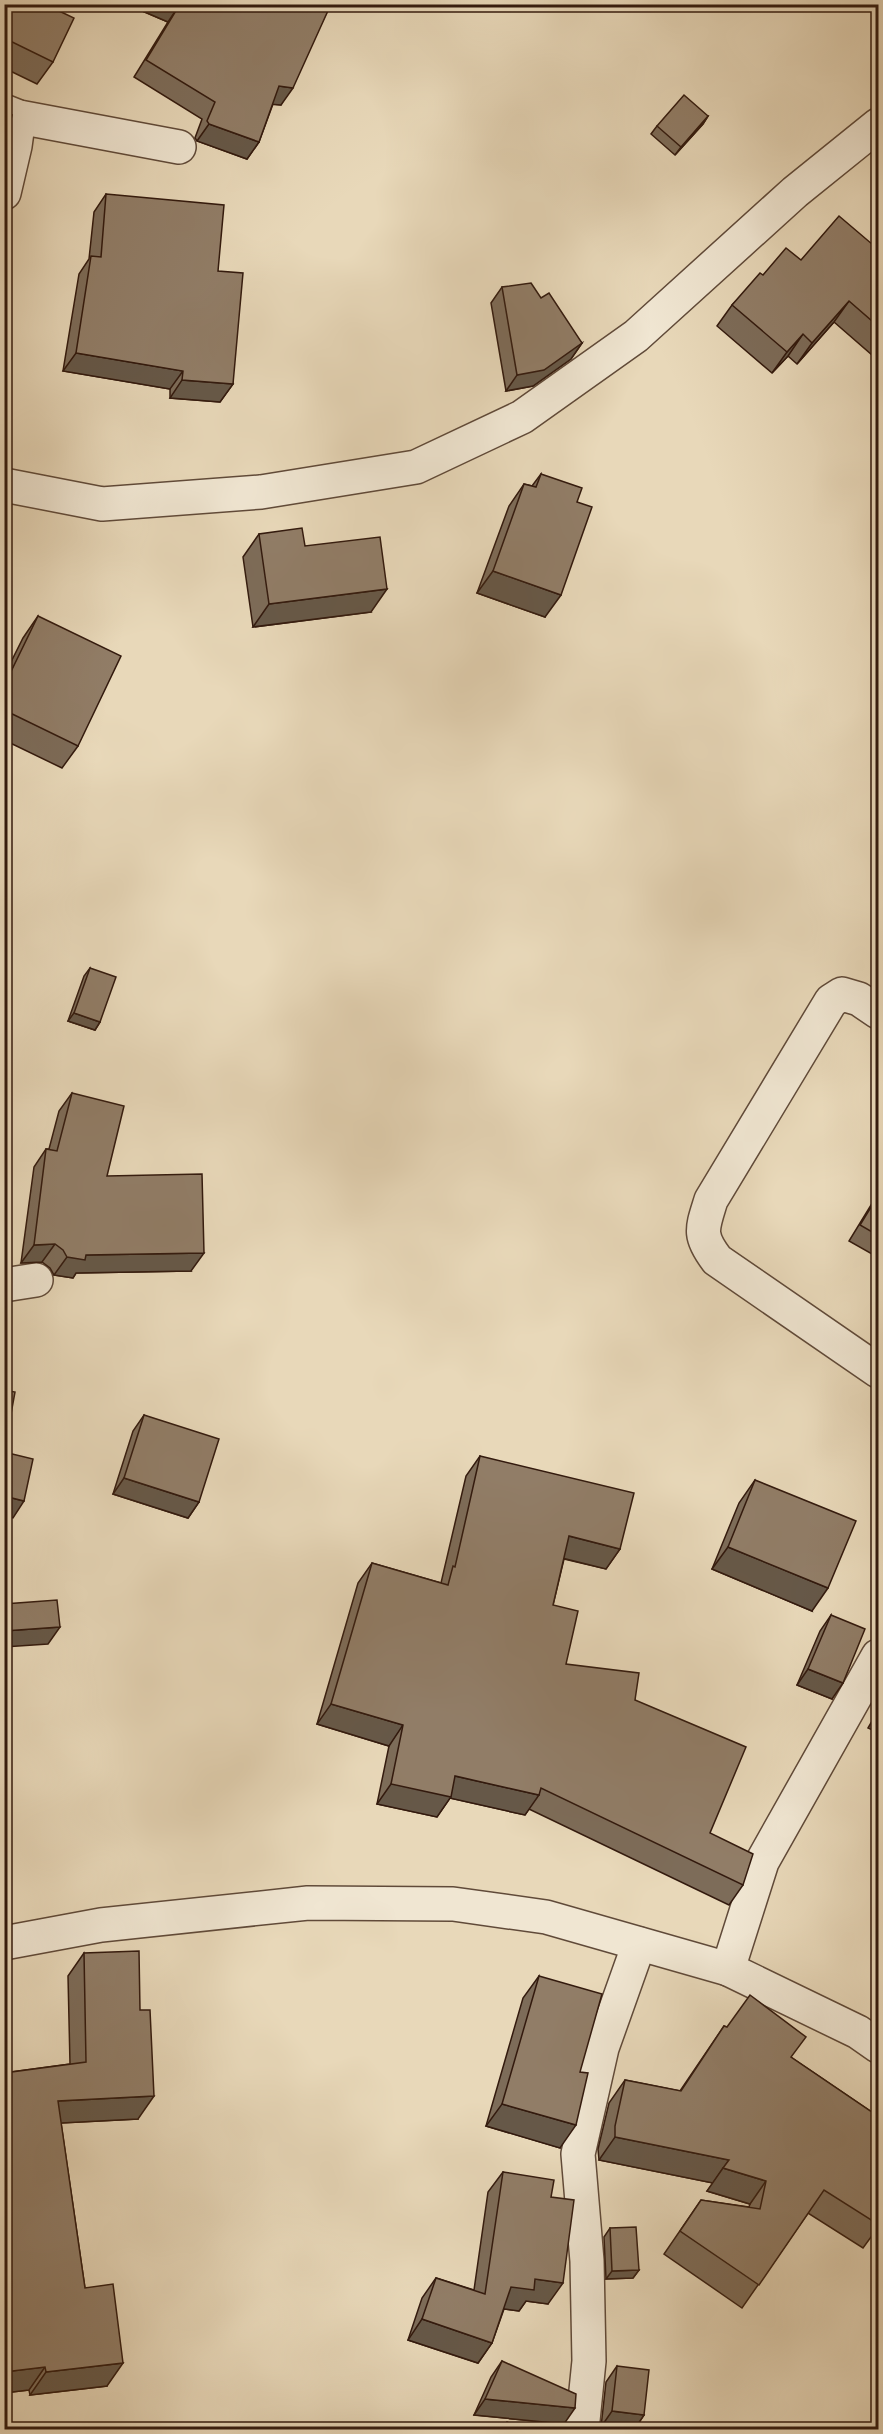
<svg xmlns="http://www.w3.org/2000/svg" width="883" height="2434" font-family="'IM FELL Double Pica',serif">
	<style>
		.lines { fill: none; stroke-linecap: round; stroke-linejoin: round }
		.minor-casing { stroke: #604a39; stroke-width: 36 }
		.minor { stroke: #f0e6d2; stroke-width: 33 }
		.wall { fill: #7d6c59; stroke: #331a0e; stroke-width: 1.5 }
		.shaded-wall { fill: #665848; stroke: #331a0e; stroke-width: 1.5 }
		.building { fill: #917d67; stroke: #331a0e; stroke-width: 1.5 }
	</style>
	<rect width="100%" height="100%" fill="#e8d8b9"/>
	<filter id="stains"><feTurbulence type="fractalNoise" baseFrequency=".00333" numOctaves="4"/><feColorMatrix values="0 0 0 0 .2 0 0 0 0 .09 0 0 0 0 .02 0 0 0 .5 -.17"/></filter>
	<radialGradient id="worn" r=".72"><stop offset=".6" stop-color="#630" stop-opacity="0"/><stop offset="1" stop-color="#630" stop-opacity=".3"/></radialGradient>
	<g class="lines">
		<g class="minor-casing">
			<g id="minor">
				<path d="M4 111 19 117 179 147"/>
				<path d="M4 193 15 146 19 117"/>
				<path d="M4 485 102 504 261 492 416 467 522 417 636 336 795 192 878 125"/>
				<path d="M878 1012 859 999 842 994 831 1001 711 1200C702 1229 698 1235 717 1260L878 1371"/>
				<path d="M4 1285 36 1280"/>
				<path d="M4 1943 101 1925 308 1903 453 1904 546 1917 728 1969 858 2032 878 2046"/>
				<path d="M728 1969 762 1862 878 1656"/>
				<path d="M582 2430 589 2361 587 2261 578 2154 602 2048 639 1944"/>
			</g>
		</g>
		<use href="#minor" class="minor"/>
	</g>
	<g class="wall">
		<path d="M4 4 55 9 53 62 37 84 4 68Z"/>
		<path d="M126 4H331L281 105 273 104 259 142 247 159 197 141 195 138 202 119 134 77 168 22Z"/>
		<path d="M708 116 703 124 675 155 651 134 657 126Z"/>
		<path d="M106 194 218 271 233 384 220 402 170 398V389L63 371 79 274 89 259 94 212Z"/>
		<path d="M879 250V361L834 322 797 364 788 356 772 373 717 326 732 305 763 275 801 260Z"/>
		<path d="M502 287 541 298 582 343 571 359 533 386 506 391 491 303Z"/>
		<path d="M541 474 545 617 477 593 509 506 524 484 532 486Z"/>
		<path d="M259 534 305 546 371 612 253 627 243 557Z"/>
		<path d="M38 616 78 746 62 768 4 740V676L23 638Z"/>
		<path d="M90 968 100 1022 95 1030 68 1021 84 976Z"/>
		<path d="M72 1093 107 1176 191 1271 76 1273 73 1278 54 1275 50 1268 42 1262 21 1263 34 1167 46 1149H49L59 1111Z"/>
		<path d="M879 1192V1258L849 1241Z"/>
		<path d="M144 1415 199 1502 188 1518 113 1494 133 1431Z"/>
		<path d="M480 1456 620 1549 606 1569 564 1559 553 1605 566 1664 635 1700 710 1833 743 1885 729 1905 529 1809 525 1815 450 1798 437 1817 377 1804 389 1746 317 1724 358 1583 372 1563 441 1583 466 1476Z"/>
		<path d="M755 1480 812 1611 712 1569 739 1503Z"/>
		<path d="M831 1615 832 1699 797 1685 820 1631Z"/>
		<path d="M879 1709V1733L868 1728Z"/>
		<path d="M84 1953 138 2119 61 2123 85 2288 107 2386 30 2395 29 2390 4 2393V2073L70 2064 68 1976Z"/>
		<path d="M539 1976 560 2148 486 2126 523 1998Z"/>
		<path d="M724 2026 792 2058 879 2117V2226L863 2248 808 2213 742 2308 664 2254 701 2200 749 2207 750 2204 707 2191 713 2183 599 2160 598 2149 609 2103 625 2080 680 2091Z"/>
		<path d="M503 2172 551 2197 548 2304 526 2301 519 2311 504 2309 492 2343 478 2363 408 2340 422 2298 436 2278 474 2290 488 2192Z"/>
		<path d="M610 2228 639 2270 633 2278 606 2279 604 2237Z"/>
		<path d="M502 2361 564 2424 474 2415 491 2377Z"/>
		<path d="M617 2366 644 2415 634 2430H622L601 2427 606 2382Z"/>
	</g>
	<g class="shaded-wall">
		<path d="M126 4H180L168 22Z"/>
		<path d="M279 86 293 88 281 105 267 104Z"/>
		<path d="M708 116 703 124 675 155 681 147Z"/>
		<path d="M209 124 259 142 247 159 197 141Z"/>
		<path d="M849 301 834 322 797 364 812 343Z"/>
		<path d="M803 334 788 356 772 373 787 352Z"/>
		<path d="M582 343 571 359 533 386 506 391 517 375Z"/>
		<path d="M76 353 183 371 170 389 63 371Z"/>
		<path d="M182 380 233 384 220 402 170 398Z"/>
		<path d="M493 571 561 595 545 617 477 593Z"/>
		<path d="M387 589 371 612 253 627 269 604Z"/>
		<path d="M74 1013 100 1022 95 1030 68 1021Z"/>
		<path d="M55 1244 42 1262 21 1263 34 1245Z"/>
		<path d="M204 1253 191 1271 76 1273 73 1278 54 1275 67 1257 86 1255Z"/>
		<path d="M124 1478 199 1502 188 1518 113 1494Z"/>
		<path d="M4 1496 24 1501 13 1518 4 1516Z"/>
		<path d="M569 1536 620 1549 606 1569 554 1556Z"/>
		<path d="M728 1547 828 1588 812 1611 712 1569Z"/>
		<path d="M60 1627 48 1644 4 1647V1631Z"/>
		<path d="M808 1669 843 1683 832 1699 797 1685Z"/>
		<path d="M331 1704 403 1725 389 1746 317 1724Z"/>
		<path d="M455 1776 539 1795 525 1815 450 1798 437 1817 377 1804 391 1784Z"/>
		<path d="M154 2096 138 2119 42 2124 58 2101Z"/>
		<path d="M502 2104 576 2125 560 2148 486 2126Z"/>
		<path d="M615 2137 729 2160 713 2183 599 2160Z"/>
		<path d="M723 2168 766 2181 750 2204 707 2191Z"/>
		<path d="M639 2270 633 2278 606 2279 612 2271Z"/>
		<path d="M535 2279 563 2283 548 2304 526 2301 519 2311 497 2308 511 2287Z"/>
		<path d="M422 2319 492 2343 478 2363 408 2340Z"/>
		<path d="M123 2363 107 2386 30 2395 46 2372Z"/>
		<path d="M45 2367 29 2390 4 2393V2372Z"/>
		<path d="M485 2399 575 2408 564 2424 474 2415Z"/>
		<path d="M612 2411 644 2415 634 2430H622L601 2427Z"/>
	</g>
	<g class="building">
		<path d="M4 4H57L55 9 74 18 53 62 4 38Z"/>
		<path d="M180 4H331L293 88 279 86 259 142 209 124 207 121 215 102 146 60Z"/>
		<path d="M684 95 708 116 681 147 657 126Z"/>
		<path d="M4 114 12 115 4 150Z"/>
		<path d="M106 194 224 205 218 271 243 273 233 384 182 380 183 371 76 353 91 256 101 257Z"/>
		<path d="M839 216 879 250V327L849 301 812 343 803 334 787 352 732 305 760 273 763 275 786 248 801 260Z"/>
		<path d="M531 283 541 298 549 293 582 343 544 370 517 375 502 287Z"/>
		<path d="M541 474 582 488 577 502 592 507 561 595 493 571 524 484 536 487Z"/>
		<path d="M302 528 305 546 380 537 387 589 269 604 259 534Z"/>
		<path d="M38 616 121 656 78 746 4 710V686Z"/>
		<path d="M90 968 116 977 100 1022 74 1013Z"/>
		<path d="M72 1093 124 1106 107 1176 202 1174 204 1253 86 1255 85 1260 67 1257 63 1250 55 1244 34 1245 46 1149 57 1151Z"/>
		<path d="M879 1194V1236L860 1225Z"/>
		<path d="M4 1390 15 1392 4 1452Z"/>
		<path d="M144 1415 219 1439 199 1502 124 1478Z"/>
		<path d="M4 1452 33 1459 24 1501 4 1496Z"/>
		<path d="M480 1456 634 1493 620 1549 569 1536 553 1605 578 1611 566 1664 639 1673 635 1700 746 1747 710 1833 753 1854 743 1885 541 1788 539 1795 455 1776 451 1797 391 1784 403 1725 331 1704 372 1563 448 1585 453 1566 455 1567Z"/>
		<path d="M755 1480 856 1521 828 1588 728 1547Z"/>
		<path d="M57 1600 60 1627 4 1631V1604Z"/>
		<path d="M831 1615 865 1629 843 1683 808 1669Z"/>
		<path d="M879 1711V1722L874 1720Z"/>
		<path d="M139 1951 140 2010H150L154 2096 58 2101 85 2288 113 2284 123 2363 46 2372 45 2367 4 2372V2073L86 2062 84 1953Z"/>
		<path d="M539 1976 602 1994 580 2072 588 2073 576 2125 502 2104Z"/>
		<path d="M750 1995 806 2037 791 2057 879 2117V2225L824 2190 759 2285 680 2231 701 2200 760 2209 766 2181 723 2168 729 2160 615 2137V2126L625 2080 681 2091 724 2026 727 2027Z"/>
		<path d="M503 2172 554 2180 551 2197 574 2200 563 2283 535 2279 534 2290 511 2287 492 2343 422 2319 436 2278 485 2294Z"/>
		<path d="M636 2227 639 2270 612 2271 610 2228Z"/>
		<path d="M502 2361 576 2394 575 2408 485 2399Z"/>
		<path d="M617 2366 649 2370 644 2415 612 2411Z"/>
		<path d="M507 2422 526 2430H504Z"/>
	</g>
	<rect width="883" height="2434" fill="none" stroke="#e8d8b9" stroke-width="24"/>
	<rect x="6" y="6" width="871" height="2422" fill="none" stroke="#331a0e" stroke-width="3"/>
	<rect x="12" y="12" width="859" height="2410" fill="none" stroke="#331a0e" stroke-width="1.5"/>
	<rect width="100%" height="100%" filter="url(#stains)"/>
	<rect width="100%" height="100%" fill="url(#worn)"/>
</svg>
